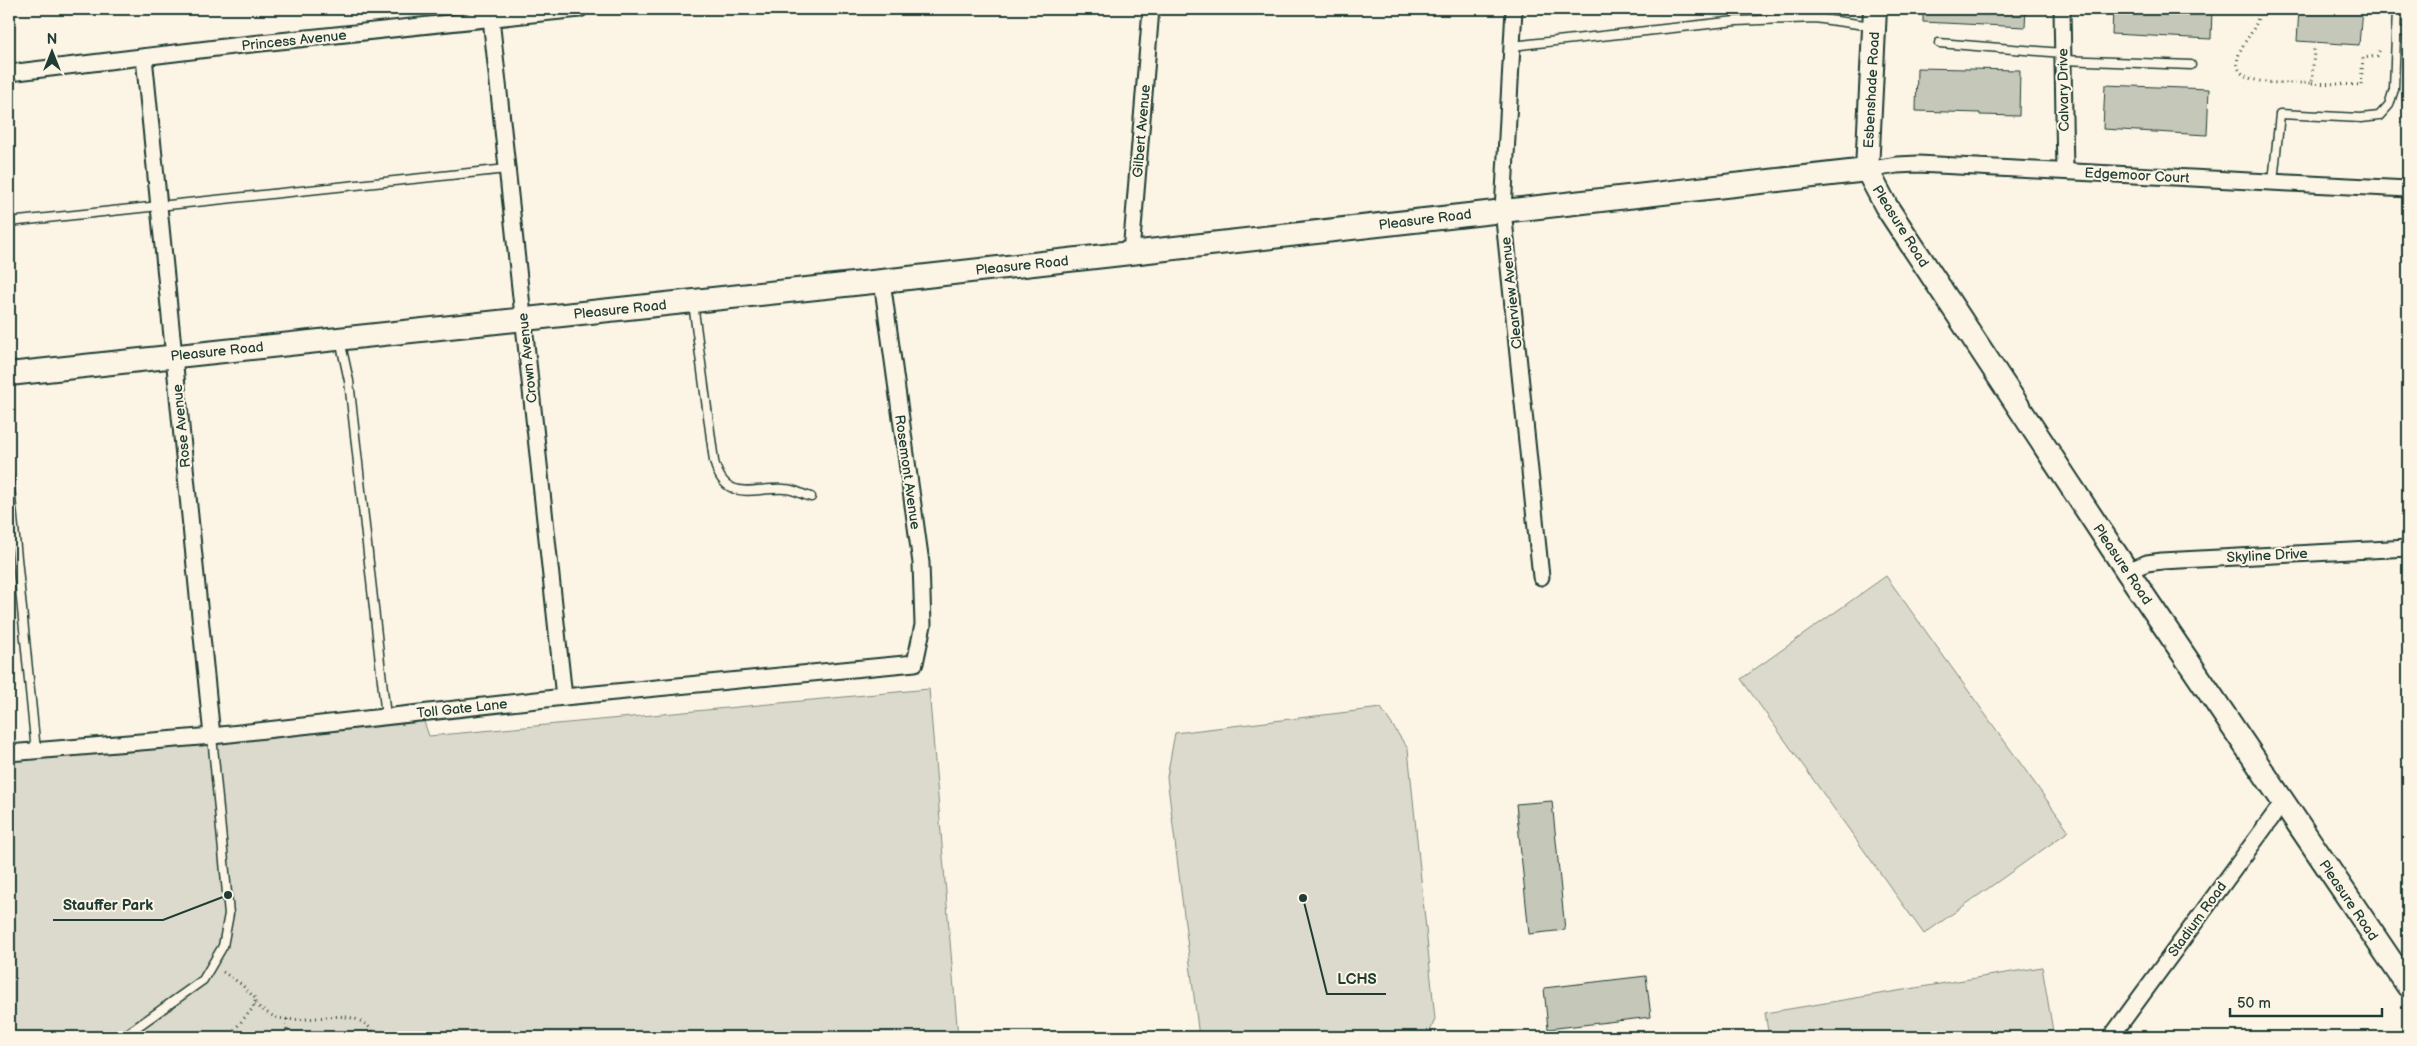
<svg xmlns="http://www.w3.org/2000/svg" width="2417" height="1046" font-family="'Balsamiq Sans',sans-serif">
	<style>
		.green { fill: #dcdacc; stroke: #7e8c80 }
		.building { fill: #c5c7b9; stroke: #1f3d34 }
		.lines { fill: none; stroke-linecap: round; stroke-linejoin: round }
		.lane-casing { stroke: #1f3d34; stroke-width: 11 }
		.street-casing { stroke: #1f3d34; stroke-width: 19 }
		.secondary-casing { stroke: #1f3d34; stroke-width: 26 }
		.path { stroke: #1f3d34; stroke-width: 3; stroke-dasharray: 1 4; stroke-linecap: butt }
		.lane { stroke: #fcf5e5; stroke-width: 8 }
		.street { stroke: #fcf5e5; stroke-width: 15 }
		.secondary { stroke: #fcf5e5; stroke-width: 22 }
		.labels { text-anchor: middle; stroke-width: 4; stroke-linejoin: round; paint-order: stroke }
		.street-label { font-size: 14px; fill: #1f3d34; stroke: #fcf5e5 }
		.leader { fill: none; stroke: #1f3d34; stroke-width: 2 }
		.callout-dot { fill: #1f3d34; stroke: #fcf5e5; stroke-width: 2 }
		.callout-label { font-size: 15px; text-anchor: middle; font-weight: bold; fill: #1f3d34; stroke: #fcf5e5; stroke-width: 4; stroke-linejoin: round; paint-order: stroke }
	</style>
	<rect width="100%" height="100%" fill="#fcf5e5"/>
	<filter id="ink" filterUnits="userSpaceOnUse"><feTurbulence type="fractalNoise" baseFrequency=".02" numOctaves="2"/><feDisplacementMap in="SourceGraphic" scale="10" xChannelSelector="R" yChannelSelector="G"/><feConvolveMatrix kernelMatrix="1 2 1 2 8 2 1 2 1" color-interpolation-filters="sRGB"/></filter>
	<g filter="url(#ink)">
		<g class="green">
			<path d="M1886 576 2069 831 1924 934 1741 679Z"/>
			<path d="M929 689 958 1037H9V753L421 713 429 736Z"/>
			<path d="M1381 708 1408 749 1435 1019 1428 1037H1199L1167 777 1175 733Z"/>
			<path d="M2042 967 2054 1037H1769L1765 1013Z"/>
		</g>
		<g class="building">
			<path d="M1923 9H2026L2025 27 1923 22Z"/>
			<path d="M2113 9H2212L2211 39 2112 34Z"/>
			<path d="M2299 9H2362L2359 45 2297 41Z"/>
			<path d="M1917 68 2020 70 2019 116 1980 115V113L1916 111Z"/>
			<path d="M2105 85 2209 89 2207 135 2103 129Z"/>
			<path d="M1552 801 1565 930 1529 934 1516 804Z"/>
			<path d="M1646 976 1651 1017 1548 1029 1544 988Z"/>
		</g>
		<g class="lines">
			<g class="lane-casing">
				<g id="lane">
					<path d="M2396 31 2408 32"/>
					<path d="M1939 43 2062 53"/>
					<path d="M1512 46 1736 21 1815 18 1872 26"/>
					<path d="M2063 60 2191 65"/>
					<path d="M2273 182 2280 114 2361 118 2379 116 2389 105 2394 89 2397 9"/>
					<path d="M9 222 507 169"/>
					<path d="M693 303 714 461C725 504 753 487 785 489 794 489 803 495 811 497"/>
					<path d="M340 340 349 381 386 717"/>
					<path d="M9 477 36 751"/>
					<path d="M123 1037 203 980 223 946 229 914 212 736"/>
				</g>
			</g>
			<g class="street-casing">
				<g id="street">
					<path d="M490 9 564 697"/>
					<path d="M1514 9 1503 210 1541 577"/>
					<path d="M2062 9 2065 171"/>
					<path d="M144 57 212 736"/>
					<path d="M9 73 233 46 580 9"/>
					<path d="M1867 170 1897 165 1918 164 2408 189"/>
					<path d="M1131 253 1151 9"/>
					<path d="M2127 571 2147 563 2162 561 2408 548"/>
					<path d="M9 753 212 736 564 697 915 663 923 625 921 563 882 281"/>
					<path d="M2111 1037 2284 801"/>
				</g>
			</g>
			<g class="secondary-casing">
				<g id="secondary">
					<path d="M1867 170 1886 206 2127 571 2408 986"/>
					<path d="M1867 170 1875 9"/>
					<path d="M9 374 882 281 1867 170"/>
				</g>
			</g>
			<g class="path">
				<path d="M2259 9C2258 30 2246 36 2239 54 2226 90 2293 82 2312 83L2314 49"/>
				<path d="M2312 83 2361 85 2363 58 2377 56 2380 49"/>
				<path d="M223 972 241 984 256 999 253 1008 228 1037"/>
				<path d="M255 1004C262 1009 270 1016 279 1018 313 1026 354 1000 377 1037"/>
				<path d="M287 1019V1037"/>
			</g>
			<use href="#lane" class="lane"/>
			<use href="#street" class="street"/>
			<use href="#secondary" class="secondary"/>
		</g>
	</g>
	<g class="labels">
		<g class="street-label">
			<text transform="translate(294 40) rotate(-6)" y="5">Princess Avenue</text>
			<text transform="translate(1871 90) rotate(-87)" y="5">Esbenshade Road</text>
			<text transform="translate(2063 90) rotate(-91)" y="5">Calvary Drive</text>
			<text transform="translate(1141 131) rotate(-85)" y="5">Gilbert Avenue</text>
			<text transform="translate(2137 175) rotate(3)" y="5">Edgemoor Court</text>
			<text transform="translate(1425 219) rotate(-7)" y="5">Pleasure Road</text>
			<text transform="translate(1901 226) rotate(58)" y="5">Pleasure Road</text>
			<text transform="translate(1022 265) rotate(-6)" y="5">Pleasure Road</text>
			<text transform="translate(1511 293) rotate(-96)" y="5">Clearview Avenue</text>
			<text transform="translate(620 309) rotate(-6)" y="5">Pleasure Road</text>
			<text transform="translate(217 351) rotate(-6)" y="5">Pleasure Road</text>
			<text transform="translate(527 358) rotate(-96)" y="5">Crown Avenue</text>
			<text transform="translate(181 426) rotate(-96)" y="5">Rose Avenue</text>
			<text transform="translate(908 472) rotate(82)" y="5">Rosemont Avenue</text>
			<text transform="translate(2267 555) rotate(-3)" y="5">Skyline Drive</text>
			<text transform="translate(2123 564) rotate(56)" y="5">Pleasure Road</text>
			<text transform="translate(462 708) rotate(-6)" y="5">Toll Gate Lane</text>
			<text transform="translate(2349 900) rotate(56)" y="5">Pleasure Road</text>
			<text transform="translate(2197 919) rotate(-54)" y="5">Stadium Road</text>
		</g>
	</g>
	<path class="leader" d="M228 895L163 920H53M1303 898L1327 994H1386"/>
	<g class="callout-dot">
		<circle cx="228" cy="895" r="5"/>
		<circle cx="1303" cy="898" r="5"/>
	</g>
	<g class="callout-label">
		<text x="108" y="910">Stauffer Park</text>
		<text x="1357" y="984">LCHS</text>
	</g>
	<rect width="2417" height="1046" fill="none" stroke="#fcf5e5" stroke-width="30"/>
	<rect x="15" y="15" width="2387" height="1016" fill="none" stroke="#1f3d34" stroke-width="2" filter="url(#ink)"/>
	<g transform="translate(52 52)" stroke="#fcf5e5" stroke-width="4" paint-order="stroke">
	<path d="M0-4L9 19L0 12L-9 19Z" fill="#1f3d34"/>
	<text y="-8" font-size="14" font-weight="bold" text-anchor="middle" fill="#1f3d34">N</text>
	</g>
	<path d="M2230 1008v8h152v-8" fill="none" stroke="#1f3d34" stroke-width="2.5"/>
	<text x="2237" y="1008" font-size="15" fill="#1f3d34" stroke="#fcf5e5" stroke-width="4" paint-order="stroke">50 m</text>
</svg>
